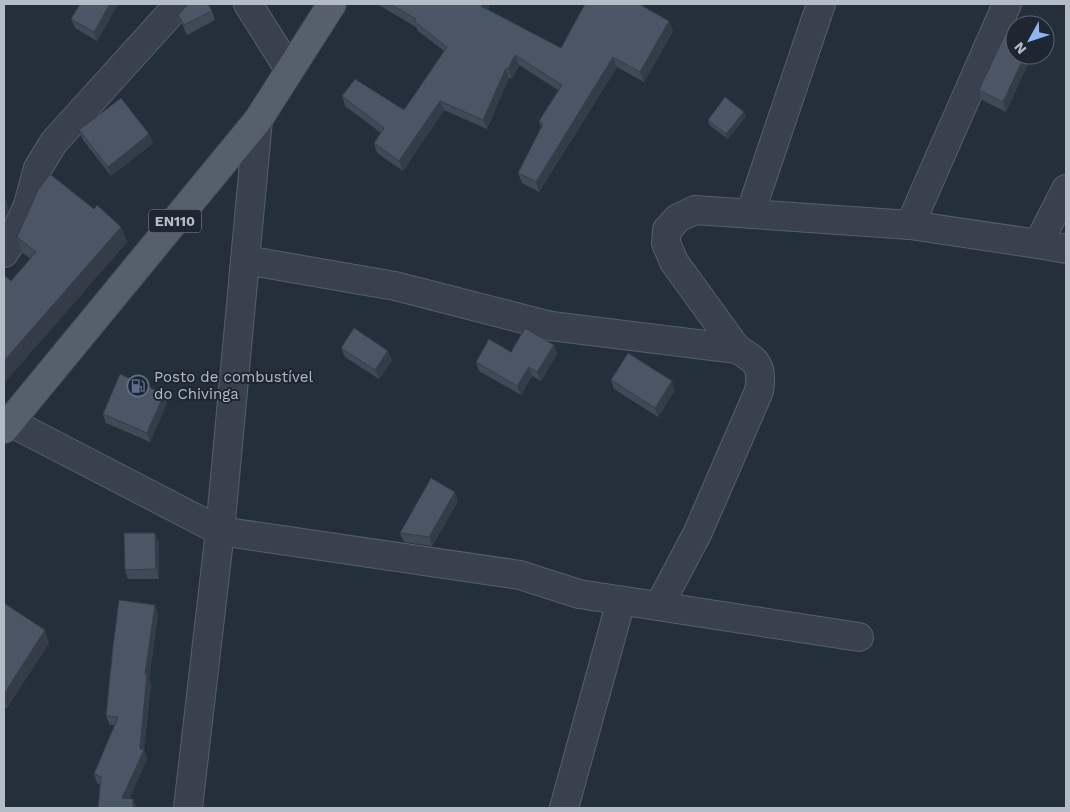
<svg xmlns="http://www.w3.org/2000/svg" width="1070" height="812" font-family="'Work Sans',sans-serif">
	<style>
		.lines { fill: none; stroke-linecap: round; stroke-linejoin: round }
		.street-casing { stroke: #565f6a; stroke-width: 30 }
		.primary-casing { stroke: #414a55; stroke-width: 30 }
		.street { stroke: #38414d; stroke-width: 28 }
		.primary { stroke: #56606d; stroke-width: 28 }
		.wall { fill: #404a57 }
		.shaded-wall { fill: #343c47 }
		.building { fill: #4a5665; stroke: #343c47 }
		.labels { text-anchor: middle; stroke-width: 4; stroke-linejoin: round; paint-order: stroke }
		.shield { fill: #1d2631; stroke: #878f9b; stroke-width: 1 }
		.shield-label { font-size: 14px; font-weight: bold; fill: #b4bcc8 }
		.poi-label { font-size: 15px; fill: #b4bcc8; stroke: #1d2631; text-anchor: start }
	</style>
	<rect width="100%" height="100%" fill="#242f3c"/>
	<g class="lines">
		<g class="street-casing">
			<g id="street">
				<path d="M248 4 289 69"/>
				<path d="M750 214 821 4"/>
				<path d="M910 225 1007 4"/>
				<path d="M1038 244 1066 189"/>
				<path d="M4 253 12 241 28 205 38 168 54 142 179 4"/>
				<path d="M245 260 395 286 551 326 737 349C758 361 763 367 759 391L698 532 659 606"/>
				<path d="M737 349 674 262 666 243 667 230 678 218 695 210 910 225 1038 244 1066 249"/>
				<path d="M10 422 220 531 520 575 579 594 859 637"/>
				<path d="M188 808 220 531 258 120"/>
				<path d="M564 808 621 601"/>
			</g>
		</g>
		<g class="primary-casing">
			<path id="primary" d="M4 429 258 120 332 4"/>
		</g>
		<use href="#street" class="street"/>
		<use href="#primary" class="primary"/>
	</g>
	<g class="wall">
		<path d="M80 4H118L97 41 75 28 71 19Z"/>
		<path d="M377 4H490L488 10 561 48 673 31 644 82 617 67 539 192 522 183 518 173 541 127 539 121 558 90 519 65 512 79 509 78 487 129 444 110 403 171 377 153 374 143 381 133 345 106 342 96 404 110 444 51 418 31 416 27Z"/>
		<path d="M212 11 215 20 187 35 182 24 178 15Z"/>
		<path d="M1015 55H1032L1006 112 982 100 979 90Z"/>
		<path d="M746 116 728 139 709 125 708 120Z"/>
		<path d="M79 130 149 134 153 143 111 176 83 140Z"/>
		<path d="M94 209 121 227 127 242 4 383V275L11 281 31 259 23 253 17 237Z"/>
		<path d="M554 345 557 354 541 381 532 376 521 395 479 371 476 362 511 352Z"/>
		<path d="M341 348 392 360 379 379 345 357Z"/>
		<path d="M611 380 675 390 658 417 614 389Z"/>
		<path d="M167 403 150 442 106 423 103 414Z"/>
		<path d="M458 501 432 546 404 542 400 533Z"/>
		<path d="M159 542V579H128L125 570Z"/>
		<path d="M4 603 49 643 7 708 4 706Z"/>
		<path d="M158 615 149 679 151 684 144 750 147 759 129 799 137 808 97 783 94 774 115 725H110L106 716Z"/>
	</g>
	<g class="shaded-wall">
		<path d="M110 4H118L97 41 94 32Z"/>
		<path d="M482 4H490L485 16 481 6Z"/>
		<path d="M669 21 673 31 644 82 640 72Z"/>
		<path d="M515 55 519 65 512 79 508 69Z"/>
		<path d="M1025 55H1032L1006 112 1003 102Z"/>
		<path d="M613 57 617 67 539 192 536 182Z"/>
		<path d="M506 68 509 78 487 129 483 120Z"/>
		<path d="M440 101 444 110 403 171 399 161Z"/>
		<path d="M744 112 746 116 728 139 726 134Z"/>
		<path d="M149 134 153 143 111 176 108 167Z"/>
		<path d="M6 200 9 209 4 221V206Z"/>
		<path d="M121 227 127 242 4 383V361Z"/>
		<path d="M554 345 557 354 541 381 537 372Z"/>
		<path d="M388 351 392 360 379 379 375 370Z"/>
		<path d="M529 367 532 376 521 395 517 386Z"/>
		<path d="M672 381 675 390 658 417 655 408Z"/>
		<path d="M164 394 167 403 150 442 147 433Z"/>
		<path d="M455 492 458 501 432 546 429 537Z"/>
		<path d="M155 533 159 542V579L156 569Z"/>
		<path d="M155 605 158 615 149 679 151 684 144 750 147 759 125 808 122 798 140 748 145 674Z"/>
		<path d="M45 630 49 643 7 708 4 699V694Z"/>
		<path d="M133 799 137 808H133Z"/>
	</g>
	<g class="building">
		<path d="M80 4H110L94 32 71 19Z"/>
		<path d="M188 4H208L212 11 184 25 178 15Z"/>
		<path d="M390 4H482L481 6 561 48 585 4H639L669 21 640 72 613 57 536 182 518 173 543 124 539 121 562 85 515 55 508 69 506 68 483 120 440 101 399 161 374 143 384 128 342 96 355 79 404 110 447 47 414 21 416 19Z"/>
		<path d="M1005 34 1015 38V55H1025L1003 102 979 90Z"/>
		<path d="M725 97 744 112 726 134 708 120Z"/>
		<path d="M121 98 149 134 108 167 79 130Z"/>
		<path d="M50 174 94 209 97 205 121 227 4 361V275L11 281 36 252 17 237 38 190Z"/>
		<path d="M4 197 6 200 4 206Z"/>
		<path d="M354 328 388 351 375 370 341 348Z"/>
		<path d="M525 328 554 345 537 372 529 367 517 386 476 362 489 339 511 352Z"/>
		<path d="M628 353 672 381 655 408 611 380Z"/>
		<path d="M120 374 164 394 147 433 103 414Z"/>
		<path d="M431 478 455 492 429 537 400 533Z"/>
		<path d="M124 533H155L156 569 125 570Z"/>
		<path d="M119 600 155 605 145 674H147L140 748 144 750 122 798 133 799V808H98L101 777 94 774 118 717 106 716 113 646Z"/>
		<path d="M4 603 45 630 4 694Z"/>
	</g>
	<defs>
		<g id="fuel-ring" transform="scale(1.125)"><circle r="9.5" fill="#1d2631" stroke="#5c6f8a" stroke-width="1.5"/><path d="M-5.5-6h7V0h2V4h1.3V-2.5L3-4.5l.8-.8L6-3V5H2.5V1h-1V6h-7ZM-4.2-4.7v3.2H.2V-4.7Z" fill="#5c6f8a"/></g>
	</defs>
	<g fill-rule="evenodd">
		<use href="#fuel-ring" x="138" y="386"/>
	</g>
	<g class="labels">
		<rect class="shield" x="149" y="209.5" width="52" height="23" rx="4"/>
		<g class="shield-label">
			<text x="175" y="226">EN110</text>
		</g>
		<g class="poi-label">
			<text x="154" y="382">Posto de combustível<tspan x="154" dy="17">do Chivinga</tspan></text>
		</g>
	</g>
	<rect width="1070" height="812" fill="none" stroke="#b4bcc8" stroke-width="10"/>
	<g transform="translate(1030 40) rotate(230)"><circle r="24" fill="#1d2631" stroke="#59626d"/>
	<path d="M0-4L9 19L0 12L-9 19Z" fill="#8cb7f4"/>
	<text y="-8" font-size="14" font-weight="bold" text-anchor="middle" fill="#b4bcc8">N</text>
	</g>
</svg>
